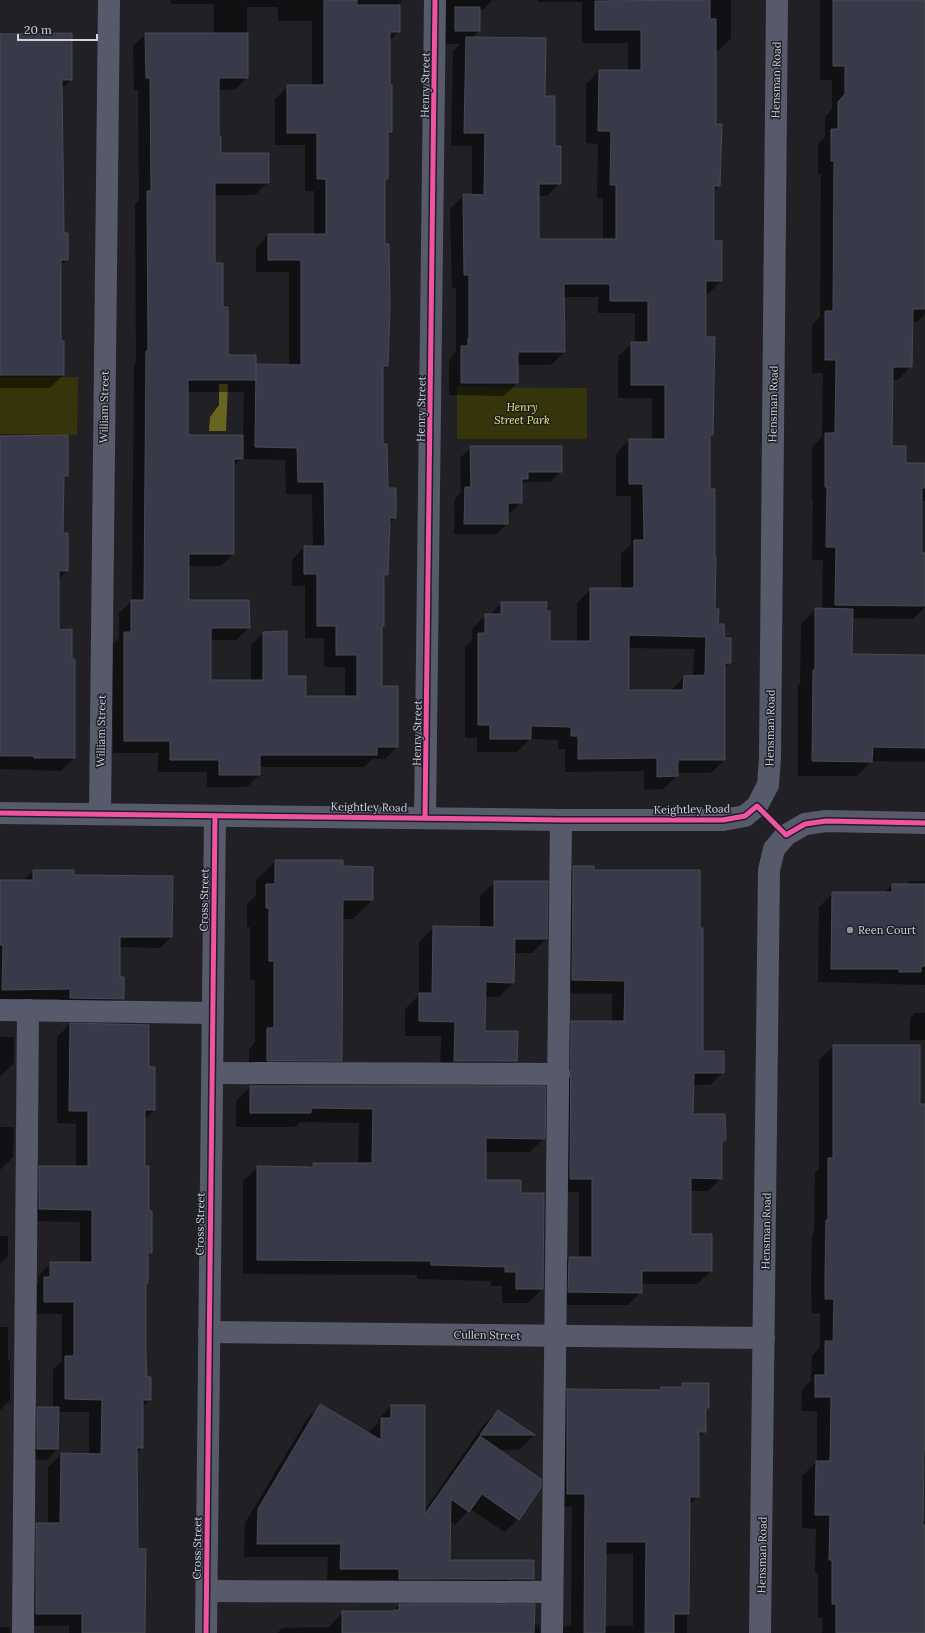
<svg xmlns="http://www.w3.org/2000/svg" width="925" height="1633" font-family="Lora,serif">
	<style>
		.green { fill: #35340b }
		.water { fill: #67651f }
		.shadow { fill: #0007; fill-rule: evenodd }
		.building { fill: #383a4a; stroke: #494a4e; fill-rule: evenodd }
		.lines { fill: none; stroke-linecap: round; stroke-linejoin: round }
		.minor { stroke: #575a6a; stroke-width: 22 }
		.cycleway-casing { stroke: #1d1f28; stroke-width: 8 }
		.cycleway { stroke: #f153a3; stroke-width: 5 }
		.poi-dot { fill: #93949a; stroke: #1d1f28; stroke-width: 1.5 }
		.labels { text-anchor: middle; stroke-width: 3; stroke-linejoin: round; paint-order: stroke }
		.street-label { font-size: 11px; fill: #d1d3d9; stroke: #1d1f28 }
		.park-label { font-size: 11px; font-style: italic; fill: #edea66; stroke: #1d1f28 }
		.poi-label { font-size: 11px; fill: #d1d3d9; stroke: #1d1f28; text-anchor: start }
	</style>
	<rect width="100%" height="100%" fill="#202025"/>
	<g class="green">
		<path d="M0 377H78L77 435 0 434Z"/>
		<path d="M457 387 587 388V439H457Z"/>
	</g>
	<path class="water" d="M219 384H228L226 431H209L210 417 219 405Z"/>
	<g class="shadow">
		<path d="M171 0H403L399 4V31L389 42 391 132 387 136V179L384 182V245L389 307 387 366 382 371V445L387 489H395V518L388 525 387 574 383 579 381 687 398 746 385 759H372L364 767H259V775L247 787H207V772H158V753H113L112 645 119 638V613L132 601 134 365 136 363 135 204 139 200 138 90H134L133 46 146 34H214V4H171ZM247 7H278V21H312V86H288L275 99V145H305V191H314V235H268L256 248V272H289V366L255 367 227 356 222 308 214 264V195H255L268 182 220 154 218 137V90H234L247 78ZM244 390 243 436H187V392H242ZM243 457V459L285 460 286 494H312L313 547H304L292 560V586H305V638H324V667H345V697H305L286 677 263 633 251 645V681H210V640H236L249 628 188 601V566H221L233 554V467Z"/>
		<path d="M444 0H492L484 9H479V31L472 38 544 97 560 183 547 196H538V240H603V198H597L598 144 586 143V84L599 71H628V43H582V2H538V0H731V38L718 51H715V125L719 186 713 192V242L721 281 708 294H705V338H714L712 435 709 438V490L714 610 717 625 724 639 730 662 724 668V760L711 773H677V776L663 789 644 790V771L565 772V749H558V740L530 739 517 752H477V738H465V647L472 640V629L485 616H489L501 603 545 612 549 642H577V603L591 589H621V554L631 544V496H616V454L629 440H652V398H618V356L632 343H635V313H598V297H564V352L551 365H517V383L504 396 449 395V361L456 351V288H452L450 209 464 195H472V146H451L453 51 460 44H443ZM628 648 694 649 693 676 684 677 671 691H628Z"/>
		<path d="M820 0H925V314L917 322H912L911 366 898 380H892L890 447 905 464H925V501H921V554H925V607L913 619 852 618 851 655 925 656V762L871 761 857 776H798V685L800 684 801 624 816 609H822L823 560H812L813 500H812V447L822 437 823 373H812V325L820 317 821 174H818V144L825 137V117L832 109V80H820Z"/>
		<path d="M71 34V80L61 90 63 234 67 260 60 266V342L63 375 50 388H0V35Z"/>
		<path d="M0 437 67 476 63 479 62 534 67 571 58 580V631L74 758 61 771 0 769Z"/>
		<path d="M471 447 561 471 550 482H524L521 485V503L510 513H507V524L496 534H454L455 499 461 492 460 458Z"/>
		<path d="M276 861 342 867 372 900 353 919H342L341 1060 321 1080H249V1049L255 1042V980H250V927H247V904L256 895V880Z"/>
		<path d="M573 867 593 871 699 929 702 1052 723 1072 710 1085H692V1115L721 1143V1178L708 1191H690V1235L711 1271 697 1284H641V1292L628 1305H556V1271L569 1258H579V1192H557L559 1035 572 1022H612V994L559 993 560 881Z"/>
		<path d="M33 871 73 876 171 937 160 948 119 947V978L123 999 112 1010 59 1009V999H14L0 1001V881H23Z"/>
		<path d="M910 881H925V985L818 982 819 907 833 893H884L892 885H906Z"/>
		<path d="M495 882 546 939 532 953H514L513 983 499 997H484V1032L516 1061 502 1075H440L441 1036H405V1009L419 995V942L434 927 480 928V896Z"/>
		<path d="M915 1013H925V1040H910V1018Z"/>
		<path d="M70 1024 148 1068 154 1110 144 1120V1167L151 1253 147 1257V1283L145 1284V1357L146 1378 150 1400 142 1407V1448L136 1454 137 1550 144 1633H69V1626H23L24 1537 37 1524H48V1467L61 1454 89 1455V1412H58L57 1449 47 1460 27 1459V1418L38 1408H53V1370L62 1361V1314H32V1291L38 1284V1276L51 1263H80V1222L26 1221 27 1179 40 1167H76V1124L57 1123V1037Z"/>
		<path d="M0 1037H14V1063L1 1076H0Z"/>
		<path d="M833 1046 919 1105H925V1463H922V1521H925L924 1633H822L823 1618H818V1573H815L816 1529 802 1528V1476L817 1461V1411H801L802 1390 811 1380 812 1356 820 1347V1313H812L811 1290 812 1235 814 1233 815 1173 819 1169V1060Z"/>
		<path d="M250 1087 544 1138 530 1152H485V1181L520 1194 542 1289 528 1303H502V1286H491V1281L417 1279V1275L243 1274V1181L258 1167H309L313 1164H358L359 1123 300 1122 295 1127H236V1101Z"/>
		<path d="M0 1127H14L13 1157 0 1170Z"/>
		<path d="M0 1236H8V1256L0 1264Z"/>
		<path d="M0 1327H8V1360H10V1400L0 1410Z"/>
		<path d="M682 1384 708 1408 705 1411V1431L698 1438V1496L689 1505 687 1633H558L565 1626H571L572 1507H554V1403L568 1390 659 1391 661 1388H679ZM605 1554H633V1626H604Z"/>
		<path d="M320 1405 368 1433 378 1423V1420L391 1406 424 1511 482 1427 498 1411 534 1435 519 1450H498L518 1519 505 1532 470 1509 455 1525 450 1521 449 1561H533V1579L520 1592 327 1582 328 1557H244L245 1523 307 1419Z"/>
		<path d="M399 1605 539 1625 540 1633H277L282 1628 330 1627V1626L343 1612H392Z"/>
		<rect x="0" y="1627" width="10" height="6"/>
	</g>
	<g class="building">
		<path d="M324 0H357V5H400V32H390V85H392V132H388V179H385V244H389L390 307 388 366H383V444H387L388 488H396V518H390L388 575H384V626H382V686H398V747H377V755H260V775H219V760H170V741H124V632H131V600H144L146 351H148L147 191H151L150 78H146L145 33H248V78H219V136H221V153H269V183H215V263H223V307H228V355H256V380H188V435H243V459H234V554H189V600H249L250 628H211V680H263V632L287 631V676H306V696H357V655H336V626H317V574H304V546H325L324 482H298L297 448 255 447 256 364 301 365V260H268V234H326V179H317V133H287V85H324Z"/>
		<path d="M710 0V19H716V124H722L720 186H714V241H722V281H706V337H715L713 435H710V489H715V557H716L715 609H719L718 624H724L725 638H731V663H725V760H678V776L657 777V758L578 759V736H571V727L531 726V739H490V725H478V633H485V614H501V602H547L546 611H550V641H590V588H634V540H644L643 484H629V439H665V385H631V342H648V301H610V284H564L565 352H518V383H461V346H468V338H469V275H464L463 194 484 195 485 133H464L466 37 546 38 545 96H555V146H561V184H539V239H616V185H610L611 131H598L599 70H641V30H595V1ZM629 635 706 637 705 675 684 676 683 690H629Z"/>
		<path d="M833 0H925V309H913L912 367H893L892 446H906V463H925V488H922V553H925V606L835 605 836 547H826L827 487H825V433H835L836 360H825V311H833L834 161H831V129H838V102L845 94V66H833Z"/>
		<rect x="455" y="7" width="25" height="24"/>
		<path d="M72 33V80H62L64 233H68V260H61V341H64V375H0V34Z"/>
		<path d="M68 435V476H64L63 533H68V571H59V630L72 629V659H75V758H34V756H0V436Z"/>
		<path d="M470 446H562V472H528V479H522V503H508V524H464L465 487H471Z"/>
		<path d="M815 608 853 609 852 654 925 655V748L873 747 872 762 812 761 813 670H815Z"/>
		<path d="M275 860H343V866L373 867V900H343L342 1061H267V1028H274V961H269V908H266V884H275Z"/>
		<path d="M573 866H594V870H700V928H703V1051H724V1073H694L693 1114H725L726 1139 722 1143V1179L691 1178V1234H712V1271H642V1293L568 1292 569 1257H592V1179H570L571 1021H624L625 981 572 980Z"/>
		<path d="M33 870H74V875L173 876 172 937H120V977H124V999L70 998V989L2 990 3 945H0V880H33Z"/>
		<path d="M494 881H548L547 939H515L514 983 486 982 485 1031H518L517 1061H454L455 1022 419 1021V993H432L433 926 494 927Z"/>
		<path d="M892 884H925V966H921V972H899V969H831L832 892H892Z"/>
		<path d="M70 1023 149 1025V1067H155V1110H145V1166H149V1211H152V1253H148V1283H146V1357L147 1377H151V1400H143V1448H137L138 1549H146L145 1633H82V1614H36V1523H60L61 1453 101 1454 102 1400 65 1399V1356H74V1302H44V1277H50V1262H92V1210L39 1209V1166H88V1111H69Z"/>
		<path d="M833 1045H920V1104H925V1450H924L923 1525H925V1633H836V1604H832V1560H829L830 1515H815L816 1461H830L831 1397H815V1375H825V1341H833L834 1299H825V1275L826 1220H828V1158H833Z"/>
		<path d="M250 1086H546L545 1139 486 1138V1180H521V1193H544L543 1289H516V1272H505V1267L431 1265V1261L257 1260V1166L313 1167V1163H372L373 1109 311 1108V1113H250Z"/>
		<path d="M682 1383H709V1408H706V1432H699V1497H690L689 1614H674V1633H645L646 1542H606L605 1633H584L585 1494H567V1389L661 1390V1387H682Z"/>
		<path d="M320 1404 381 1440V1418H391V1405H425V1514L480 1436 541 1479V1488L519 1520 482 1494 469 1512 451 1499 450 1560H534V1579H399V1569H340L341 1544H257L258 1509Z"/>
		<path d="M37 1407H59L58 1449H37Z"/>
		<path d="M498 1410 535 1435H480Z"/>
		<path d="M399 1604H535L534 1633H342V1611H394V1610H399Z"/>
	</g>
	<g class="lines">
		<g class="minor">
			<path d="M0 813 561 820H723L745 816 757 806 768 785 770 758 777 0"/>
			<path d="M100 814 109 0"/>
			<path d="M425 818 435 0"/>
			<path d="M0 1010 213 1013"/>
			<path d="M212 1073 559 1074"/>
			<path d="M209 1332 764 1338"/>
			<path d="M207 1591 552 1592"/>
			<path d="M23 1633 28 1010"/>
			<path d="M206 1633 215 816"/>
			<path d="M552 1633 561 820"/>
			<path d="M760 1633 769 870 774 849 786 835 805 824 826 821 925 823"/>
		</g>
		<g class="cycleway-casing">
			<g id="cycleway">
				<path d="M0 813 561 820H723L745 816 757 806 786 835 805 824 826 821 925 823"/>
				<path d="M425 818 435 0"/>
				<path d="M206 1633 215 816"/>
			</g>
		</g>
		<use href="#cycleway" class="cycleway"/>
	</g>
	<circle class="poi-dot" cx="850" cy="930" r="4"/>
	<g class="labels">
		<g class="street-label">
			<text transform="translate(776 80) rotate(-89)" y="4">Hensman Road</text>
			<text transform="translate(425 85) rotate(-89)" y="4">Henry Street</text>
			<text transform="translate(773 404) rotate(-89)" y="4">Hensman Road</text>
			<text transform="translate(104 407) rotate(-89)" y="4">William Street</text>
			<text transform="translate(421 409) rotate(-89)" y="4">Henry Street</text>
			<text transform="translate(770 728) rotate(-89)" y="4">Hensman Road</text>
			<text transform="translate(101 731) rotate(-89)" y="4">William Street</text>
			<text transform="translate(417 733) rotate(-89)" y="4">Henry Street</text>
			<text transform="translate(369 807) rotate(1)" y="4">Keightley Road</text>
			<text transform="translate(692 809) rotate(-1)" y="4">Keightley Road</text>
			<text transform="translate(204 900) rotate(-89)" y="4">Cross Street</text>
			<text transform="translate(200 1224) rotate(-89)" y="4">Cross Street</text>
			<text transform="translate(766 1231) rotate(-89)" y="4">Hensman Road</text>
			<text transform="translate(487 1335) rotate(1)" y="4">Cullen Street</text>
			<text transform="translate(197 1548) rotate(-89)" y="4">Cross Street</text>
			<text transform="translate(762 1555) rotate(-89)" y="4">Hensman Road</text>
		</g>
		<g class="park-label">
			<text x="522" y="411">Henry<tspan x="522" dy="13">Street Park</tspan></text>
		</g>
		<g class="poi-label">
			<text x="858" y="934">Reen Court</text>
		</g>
	</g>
	<path d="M18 34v6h79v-6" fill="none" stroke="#d1d3d9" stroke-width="2"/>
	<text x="24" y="34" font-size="12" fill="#d1d3d9" stroke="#1d1f28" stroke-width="3" paint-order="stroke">20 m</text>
</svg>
